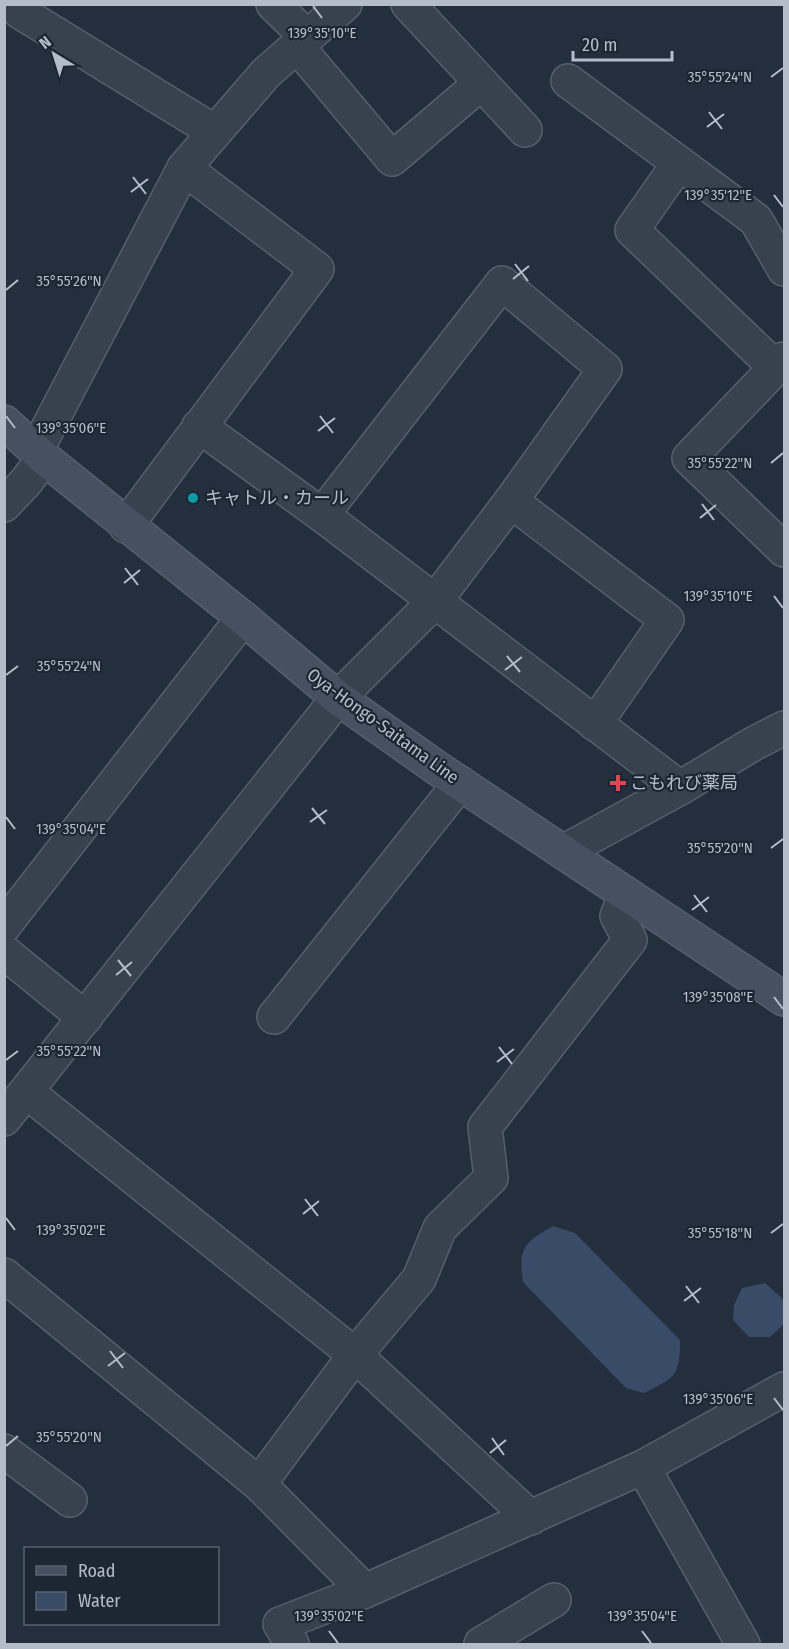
<svg xmlns="http://www.w3.org/2000/svg" width="789" height="1649" font-family="'Fira Sans Condensed','Noto Sans JP',sans-serif">
	<style>
		.water { fill: #394c67 }
		.lines { fill: none; stroke-linecap: round; stroke-linejoin: round }
		.minor-casing { stroke: #565f6c; stroke-width: 36 }
		.secondary-casing { stroke: #565f6c; stroke-width: 36 }
		.minor { stroke: #38414e; stroke-width: 33 }
		.secondary { stroke: #465061; stroke-width: 33 }
		.ticks { fill: none; stroke: #b4bcc9; stroke-width: 2 }
		.culture-dot { fill: #0f9aa8; stroke: #1d2633; stroke-width: 2 }
		.health-dot { fill: #e0444e; stroke: #1d2633; stroke-width: 2 }
		.labels { text-anchor: middle; stroke-width: 4.5; stroke-linejoin: round; paint-order: stroke }
		.poi-label { font-size: 18px; fill: #b4bcc9; stroke: #1d2633; text-anchor: start }
		.street-label { font-size: 18px; fill: #b4bcc9; stroke: #1d2633 }
		.ticks-label { font-size: 15px; text-anchor: middle; fill: #b4bcc9; stroke: #1d2633; stroke-width: 4.5; stroke-linejoin: round; paint-order: stroke }
	</style>
	<rect width="100%" height="100%" fill="#242f3e"/>
	<g class="water">
		<path d="M553 1226 575 1233 680 1340C680 1377 675 1377 644 1393L626 1388 523 1282C518 1247 524 1243 553 1226Z"/>
		<path d="M765 1283 784 1300V1324L770 1337H749L733 1320 734 1305 742 1288Z"/>
	</g>
	<g class="lines">
		<g class="minor-casing">
			<g id="minor">
				<path d="M273 4 307 37"/>
				<path d="M408 4 525 130"/>
				<path d="M20 12 215 132"/>
				<path d="M297 46 392 159 481 83"/>
				<path d="M568 81 756 220 784 269"/>
				<path d="M679 163 632 230 776 368"/>
				<path d="M784 359 689 458 784 550"/>
				<path d="M199 426 322 515 680 788"/>
				<path d="M36 451 184 168 266 73 345 4"/>
				<path d="M511 501 667 620 595 724"/>
				<path d="M4 505 25 483 44 458"/>
				<path d="M126 526 317 269 184 168"/>
				<path d="M563 852 680 788 753 744 784 728"/>
				<path d="M4 926 243 618"/>
				<path d="M4 952 85 1018"/>
				<path d="M274 1017 460 783"/>
				<path d="M27 1092 355 1355 531 1518"/>
				<path d="M4 1119 338 698 435 601 511 501 605 369 502 283 322 515"/>
				<path d="M4 1275 259 1484 365 1591"/>
				<path d="M4 1451 70 1500"/>
				<path d="M643 1467 743 1644"/>
				<path d="M259 1484 355 1355 419 1279 440 1228 491 1178 485 1127 630 940 617 916 626 894"/>
				<path d="M292 1644 280 1624 365 1591 643 1467 784 1389"/>
				<path d="M481 1644 554 1600"/>
			</g>
		</g>
		<g class="secondary-casing">
			<path id="secondary" d="M4 422 44 458 243 618 338 698 437 768 784 999"/>
		</g>
		<use href="#minor" class="minor"/>
		<use href="#secondary" class="secondary"/>
	</g>
	<path class="ticks" d="M313 6 322 18M771 77 783 68M709 112 722 129M707 127 724 114M133 177 146 194M131 192 148 179M774 195 783 207M515 264 528 281M513 279 529 266M6 290 18 280M6 416 15 428M320 416 333 433M318 431 335 418M771 463 783 453M702 504 714 520M700 518 716 505M125 568 138 585M124 583 140 570M774 596 783 608M507 656 520 672M505 670 522 657M6 675 18 666M312 808 325 824M6 817 15 829M310 822 327 810M771 848 783 839M694 895 707 912M692 910 709 897M118 960 131 976M116 975 132 962M774 997 783 1009M499 1047 512 1064M6 1060 18 1051M497 1062 514 1049M305 1199 318 1216M303 1214 319 1201M6 1218 15 1230M771 1233 783 1224M686 1286 699 1303M684 1301 701 1288M110 1351 123 1368M108 1366 125 1353M774 1398 783 1410M492 1438 504 1455M6 1446 18 1436M490 1453 506 1440M329 1631 338 1643M642 1631 651 1643"/>
	<circle class="culture-dot" cx="193" cy="498" r="6"/>
	<path class="health-dot" d="M615 774h6v6h6v6h-6v6h-6v-6h-6v-6h6z"/>
	<g class="labels">
		<g class="poi-label">
			<text x="205" y="504">キャトル・カール</text>
			<text x="630" y="789">こもれび薬局</text>
		</g>
		<g class="street-label">
			<text transform="translate(383 726) rotate(36)" y="6">Oya-Hongo-Saitama Line</text>
		</g>
	</g>
	<g class="ticks-label">
		<text x="322" y="38">139°35'10"E</text>
		<text x="720" y="82">35°55'24"N</text>
		<text x="718" y="200">139°35'12"E</text>
		<text x="69" y="286">35°55'26"N</text>
		<text x="71" y="433">139°35'06"E</text>
		<text x="720" y="468">35°55'22"N</text>
		<text x="718" y="601">139°35'10"E</text>
		<text x="69" y="671">35°55'24"N</text>
		<text x="71" y="834">139°35'04"E</text>
		<text x="720" y="853">35°55'20"N</text>
		<text x="718" y="1002">139°35'08"E</text>
		<text x="69" y="1056">35°55'22"N</text>
		<text x="71" y="1235">139°35'02"E</text>
		<text x="720" y="1238">35°55'18"N</text>
		<text x="718" y="1404">139°35'06"E</text>
		<text x="69" y="1442">35°55'20"N</text>
		<text x="329" y="1621">139°35'02"E</text>
		<text x="642" y="1621">139°35'04"E</text>
	</g>
	<rect width="789" height="1649" fill="none" stroke="#b4bcc9" stroke-width="12"/>
	<rect x="24" y="1547" width="195" height="78" fill="#1d2633" stroke="#59626f" stroke-width="1.5"/>
	<rect x="36" y="1566" width="30" height="9" fill="#465061" stroke="#59626f" stroke-width="1.5"/>
	<text x="78" y="1577" font-size="18" fill="#b4bcc9">Road</text>
	<rect x="36" y="1592" width="30" height="18" fill="#394c67" stroke="#59626f" stroke-width="1.5"/>
	<text x="78" y="1607" font-size="18" fill="#b4bcc9">Water</text>
	<g transform="translate(54 54) rotate(322)" stroke="#1d2633" stroke-width="4.5" paint-order="stroke">
	<path d="M0-4.5L10 22L0 15L-10 22Z" fill="#b4bcc9"/>
	<text y="-9" font-size="16" font-weight="bold" text-anchor="middle" fill="#b4bcc9">N</text>
	</g>
	<path d="M573 51v9h99v-9" fill="none" stroke="#b4bcc9" stroke-width="3"/>
	<text x="582" y="51" font-size="18" fill="#b4bcc9" stroke="#1d2633" stroke-width="4.5" paint-order="stroke">20 m</text>
</svg>
